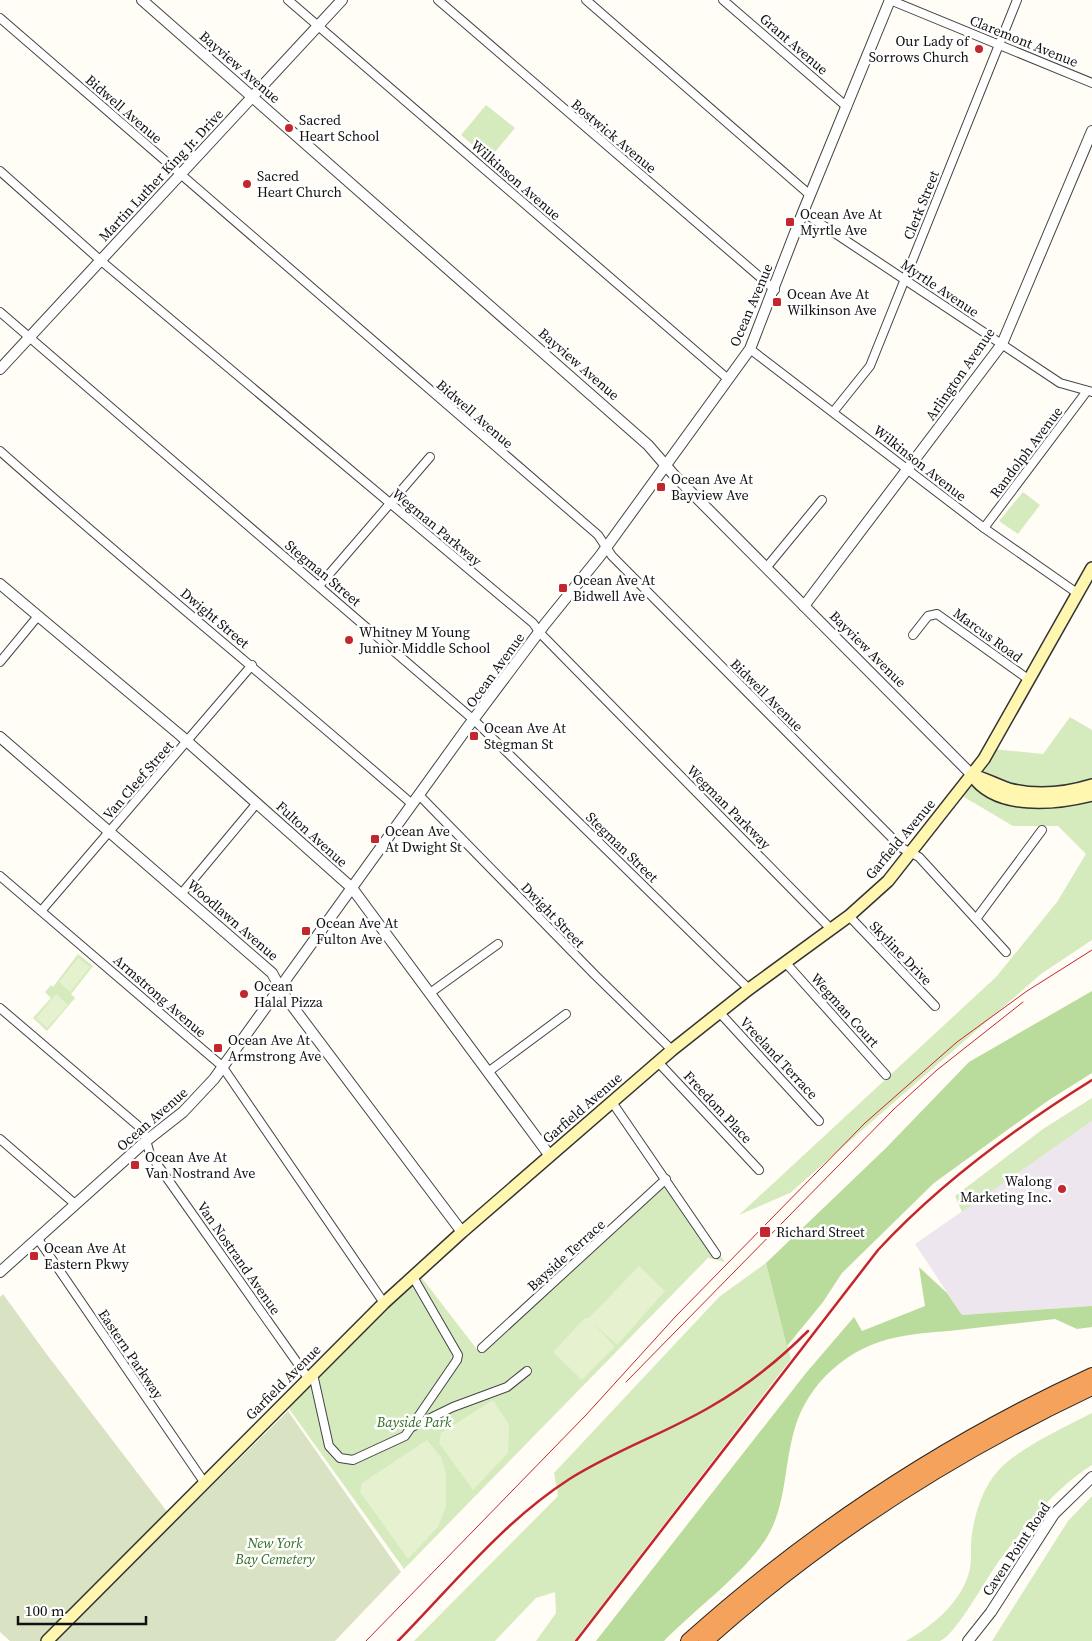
<svg xmlns="http://www.w3.org/2000/svg" width="1092" height="1641" font-family="'Source Serif 4',serif">
	<style>
		.industrial { fill: #eee6ef }
		.green { fill: #d5ebbd }
		.forest { fill: #b9dc9c }
		.cemetery { fill: #d9e3c4 }
		.pitch { fill: #e6f2cf }
		.lines { fill: none; stroke-linecap: round; stroke-linejoin: round }
		.minor-casing { stroke: #444; stroke-width: 10 }
		.tertiary-casing { stroke: #444; stroke-width: 12 }
		.secondary-casing { stroke: #333; stroke-width: 14 }
		.motorway-casing { stroke: #222; stroke-width: 16 }
		.minor { stroke: #fff; stroke-width: 8 }
		.tertiary { stroke: #fff; stroke-width: 10 }
		.secondary { stroke: #fff6b0; stroke-width: 11 }
		.motorway { stroke: #f5a25d; stroke-width: 14 }
		.tram { stroke: #c4262e; stroke-width: 1 }
		.rail { stroke: #c4262e; stroke-width: 2.5 }
		.poi-dot { fill: #c4262e; stroke: #fff; stroke-width: 2 }
		.labels { text-anchor: middle; stroke-width: 5; stroke-linejoin: round; paint-order: stroke }
		.poi-label { font-size: 14px; fill: #111; stroke: #fff; text-anchor: start }
		.street-label { font-size: 14px; fill: #111; stroke: #fff }
		.park-label { font-size: 14px; font-style: italic; fill: #2f6b1f; stroke: #fff }
	</style>
	<rect width="100%" height="100%" fill="#fffdf5"/>
	<path class="industrial" d="M1092 1121V1306L962 1315 915 1244Z"/>
	<g class="green">
		<path d="M486 105 515 128 489 159 461 135Z"/>
		<path d="M1023 492 1040 505 1018 534 999 521Z"/>
		<path d="M1070 717 1092 730V940L1041 974 790 1193 739 1215 996 977 1057 902 1086 854 1058 826H1013L959 794 992 749 1043 754Z"/>
		<path d="M78 954 93 966 71 994 75 998 47 1031 33 1018 51 998 45 992 51 985 53 987Z"/>
		<path d="M1092 1098V1121L962 1212 955 1196 1043 1129Z"/>
		<path d="M668 1181 725 1262 708 1258 404 1569 287 1406 418 1273 479 1352Z"/>
		<path d="M766 1263 791 1359 574 1641H536L556 1613 555 1592 536 1598 495 1641H414L558 1496 554 1473 719 1297Z"/>
		<path d="M1092 1413V1465C1055 1488 1025 1526 999 1561 987 1577 956 1635 940 1641 932 1641 915 1641 906 1641 933 1626 964 1600 970 1568 972 1557 970 1545 972 1534 975 1513 983 1487 998 1471 1017 1449 1065 1427 1092 1413Z"/>
		<path d="M1092 1496V1641H992L1068 1521Z"/>
	</g>
	<g class="forest">
		<path d="M1092 991V1073L1049 1100 934 1183 842 1273 823 1302 787 1346 766 1263 886 1148 969 1062Z"/>
		<path d="M919 1267 947 1293 962 1315 1092 1306V1327L1077 1329 1055 1319C1023 1323 990 1326 958 1330 938 1332 917 1333 898 1337 849 1346 807 1383 794 1431 783 1470 787 1512 761 1546 737 1579 693 1611 664 1641H596L806 1373 854 1317 862 1331 925 1306Z"/>
	</g>
	<path class="cemetery" d="M3 1294 45 1352 175 1522 288 1411 401 1572 335 1641H10L0 1632V1297Z"/>
	<g class="pitch">
		<path d="M78 958 90 967 70 992 59 982Z"/>
		<path d="M56 994 68 1005 47 1028 36 1018Z"/>
		<path d="M639 1266 665 1291 617 1345 592 1322 615 1347 582 1380 553 1352 585 1318H589Z"/>
		<path d="M493 1400 509 1425 508 1453 473 1490 439 1443 441 1433Z"/>
		<path d="M427 1440 441 1457 446 1473V1506L438 1527 408 1559 360 1492 362 1483Z"/>
	</g>
	<g class="lines">
		<g class="minor-casing">
			<g id="minor">
				<path d="M288 0 728 379"/>
				<path d="M438 0 775 290"/>
				<path d="M586 0 810 195"/>
				<path d="M723 0 847 107"/>
				<path d="M890 0 1092 83"/>
				<path d="M0 18 598 535 612 556 902 848 919 857 1006 952"/>
				<path d="M0 171 100 260 533 623 540 633 831 929"/>
				<path d="M803 212 1060 383 1092 392"/>
				<path d="M0 312 475 721 749 989"/>
				<path d="M750 349 984 528 1077 593"/>
				<path d="M834 411 870 366 1017 0"/>
				<path d="M0 451C135 571 276 685 412 804"/>
				<path d="M984 528 1087 391"/>
				<path d="M766 568 822 500"/>
				<path d="M319 586 430 457"/>
				<path d="M913 635 928 616 937 614 1028 679"/>
				<path d="M0 662 38 616"/>
				<path d="M419 795 595 975 672 1050"/>
				<path d="M0 876 222 1066 384 1303"/>
				<path d="M182 893 257 803"/>
				<path d="M42 910 252 665"/>
				<path d="M849 916 935 1006"/>
				<path d="M976 919 1042 830"/>
				<path d="M785 962 886 1075"/>
				<path d="M430 993 498 944"/>
				<path d="M0 1008 143 1130 150 1154 308 1378"/>
				<path d="M720 1013 819 1121"/>
				<path d="M658 1062 759 1170"/>
				<path d="M488 1072 566 1014"/>
				<path d="M612 1102 716 1254"/>
				<path d="M0 1139 75 1204"/>
				<path d="M38 1239 204 1482"/>
				<path d="M482 1348 666 1179"/>
				<path d="M313 1374 329 1446 340 1458 353 1460 405 1436 457 1360 458 1355 413 1277"/>
				<path d="M412 1427 453 1407 507 1387 527 1371"/>
			</g>
		</g>
		<g class="tertiary-casing">
			<g id="tertiary">
				<path d="M142 0 648 445 674 475 972 775"/>
				<path d="M0 369 342 0"/>
				<path d="M0 584 180 735 352 888 550 1156"/>
				<path d="M804 606 1002 344 1092 131"/>
				<path d="M0 737 272 973 284 995 462 1232"/>
				<path d="M0 1272 146 1141 183 1112 214 1079 467 728 545 624 600 556 750 349 803 212 890 0"/>
				<path d="M968 1641 991 1612 1054 1514 1092 1477"/>
			</g>
		</g>
		<g class="secondary-casing">
			<g id="secondary">
				<path d="M972 775C996 811 1056 804 1092 795"/>
				<path d="M972 775C985 778 996 785 1009 789 1036 796 1066 793 1092 785"/>
				<path d="M47 1641 384 1303 462 1232 672 1050 749 989 849 916 888 881 984 759 1092 568"/>
			</g>
		</g>
		<g class="motorway-casing">
			<g id="motorway">
				<path d="M688 1641C809 1532 944 1443 1092 1375"/>
				<path d="M706 1641C821 1538 952 1454 1092 1388"/>
			</g>
		</g>
		<use href="#minor" class="minor"/>
		<use href="#tertiary" class="tertiary"/>
		<use href="#secondary" class="secondary"/>
		<use href="#motorway" class="motorway"/>
		<g class="tram">
			<path d="M626 1382 894 1109 937 1070 1023 1002"/>
			<path d="M366 1641 586 1415 676 1316 865 1123 957 1042 1027 991 1092 950"/>
		</g>
		<g class="rail">
			<path d="M398 1641C452 1586 503 1522 568 1480 613 1451 664 1434 710 1407 747 1386 778 1361 808 1331"/>
			<path d="M576 1641 878 1250C940 1183 1015 1128 1092 1080"/>
		</g>
	</g>
	<g class="poi-dot">
		<circle cx="979" cy="49" r="5"/>
		<circle cx="289" cy="128" r="5"/>
		<circle cx="247" cy="184" r="5"/>
		<rect x="785" y="217" width="10" height="10" rx="2.5"/>
		<rect x="772" y="297" width="10" height="10" rx="2.5"/>
		<rect x="656" y="482" width="10" height="10" rx="2.5"/>
		<rect x="558" y="583" width="10" height="10" rx="2.5"/>
		<circle cx="349" cy="640" r="5"/>
		<rect x="469" y="731" width="10" height="10" rx="2.5"/>
		<rect x="370" y="834" width="10" height="10" rx="2.5"/>
		<rect x="301" y="926" width="10" height="10" rx="2.5"/>
		<circle cx="244" cy="994" r="5"/>
		<rect x="213" y="1043" width="10" height="10" rx="2.5"/>
		<rect x="130" y="1160" width="10" height="10" rx="2.5"/>
		<circle cx="1062" cy="1189" r="5"/>
		<rect x="759" y="1226" width="12" height="12" rx="2.5"/>
		<rect x="29" y="1251" width="10" height="10" rx="2.5"/>
	</g>
	<g class="labels">
		<g class="poi-label">
			<text x="969" y="46" text-anchor="end">Our Lady of<tspan x="969" dy="16">Sorrows Church</tspan></text>
			<text x="299" y="125">Sacred<tspan x="299" dy="16">Heart School</tspan></text>
			<text x="257" y="181">Sacred<tspan x="257" dy="16">Heart Church</tspan></text>
			<text x="800" y="219">Ocean Ave At<tspan x="800" dy="16">Myrtle Ave</tspan></text>
			<text x="787" y="299">Ocean Ave At<tspan x="787" dy="16">Wilkinson Ave</tspan></text>
			<text x="671" y="484">Ocean Ave At<tspan x="671" dy="16">Bayview Ave</tspan></text>
			<text x="573" y="585">Ocean Ave At<tspan x="573" dy="16">Bidwell Ave</tspan></text>
			<text x="359" y="637">Whitney M Young<tspan x="359" dy="16">Junior Middle School</tspan></text>
			<text x="484" y="733">Ocean Ave At<tspan x="484" dy="16">Stegman St</tspan></text>
			<text x="385" y="836">Ocean Ave<tspan x="385" dy="16">At Dwight St</tspan></text>
			<text x="316" y="928">Ocean Ave At<tspan x="316" dy="16">Fulton Ave</tspan></text>
			<text x="254" y="991">Ocean<tspan x="254" dy="16">Halal Pizza</tspan></text>
			<text x="228" y="1045">Ocean Ave At<tspan x="228" dy="16">Armstrong Ave</tspan></text>
			<text x="145" y="1162">Ocean Ave At<tspan x="145" dy="16">Van Nostrand Ave</tspan></text>
			<text x="1052" y="1186" text-anchor="end">Walong<tspan x="1052" dy="16">Marketing Inc.</tspan></text>
			<text x="776" y="1237">Richard Street</text>
			<text x="44" y="1253">Ocean Ave At<tspan x="44" dy="16">Eastern Pkwy</tspan></text>
		</g>
		<g class="street-label">
			<text transform="translate(1024 41) rotate(22)" y="5">Claremont Avenue</text>
			<text transform="translate(794 44) rotate(41)" y="5">Grant Avenue</text>
			<text transform="translate(240 67) rotate(41)" y="5">Bayview Avenue</text>
			<text transform="translate(124 109) rotate(41)" y="5">Bidwell Avenue</text>
			<text transform="translate(614 136) rotate(40)" y="5">Bostwick Avenue</text>
			<text transform="translate(161 175) rotate(-47)" y="5">Martin Luther King Jr. Drive</text>
			<text transform="translate(516 180) rotate(41)" y="5">Wilkinson Avenue</text>
			<text transform="translate(921 205) rotate(-68)" y="5">Clerk Street</text>
			<text transform="translate(940 288) rotate(34)" y="5">Myrtle Avenue</text>
			<text transform="translate(751 305) rotate(-67)" y="5">Ocean Avenue</text>
			<text transform="translate(579 364) rotate(41)" y="5">Bayview Avenue</text>
			<text transform="translate(960 374) rotate(-55)" y="5">Arlington Avenue</text>
			<text transform="translate(475 414) rotate(41)" y="5">Bidwell Avenue</text>
			<text transform="translate(1026 452) rotate(-53)" y="5">Randolph Avenue</text>
			<text transform="translate(920 463) rotate(38)" y="5">Wilkinson Avenue</text>
			<text transform="translate(437 527) rotate(40)" y="5">Wegman Parkway</text>
			<text transform="translate(323 573) rotate(40)" y="5">Stegman Street</text>
			<text transform="translate(215 618) rotate(40)" y="5">Dwight Street</text>
			<text transform="translate(988 635) rotate(36)" y="5">Marcus Road</text>
			<text transform="translate(868 649) rotate(45)" y="5">Bayview Avenue</text>
			<text transform="translate(495 670) rotate(-54)" y="5">Ocean Avenue</text>
			<text transform="translate(767 695) rotate(45)" y="5">Bidwell Avenue</text>
			<text transform="translate(138 780) rotate(-49)" y="5">Van Cleef Street</text>
			<text transform="translate(729 807) rotate(45)" y="5">Wegman Parkway</text>
			<text transform="translate(312 834) rotate(42)" y="5">Fulton Avenue</text>
			<text transform="translate(900 839) rotate(-50)" y="5">Garfield Avenue</text>
			<text transform="translate(622 847) rotate(44)" y="5">Stegman Street</text>
			<text transform="translate(553 915) rotate(46)" y="5">Dwight Street</text>
			<text transform="translate(233 920) rotate(41)" y="5">Woodlawn Avenue</text>
			<text transform="translate(901 953) rotate(46)" y="5">Skyline Drive</text>
			<text transform="translate(160 996) rotate(41)" y="5">Armstrong Avenue</text>
			<text transform="translate(845 1010) rotate(48)" y="5">Wegman Court</text>
			<text transform="translate(779 1058) rotate(47)" y="5">Vreeland Terrace</text>
			<text transform="translate(718 1107) rotate(47)" y="5">Freedom Place</text>
			<text transform="translate(582 1108) rotate(-41)" y="5">Garfield Avenue</text>
			<text transform="translate(152 1119) rotate(-41)" y="5">Ocean Avenue</text>
			<text transform="translate(566 1255) rotate(-42)" y="5">Bayside Terrace</text>
			<text transform="translate(239 1258) rotate(55)" y="5">Van Nostrand Avenue</text>
			<text transform="translate(131 1354) rotate(56)" y="5">Eastern Parkway</text>
			<text transform="translate(283 1382) rotate(-45)" y="5">Garfield Avenue</text>
			<text transform="translate(1016 1549) rotate(-56)" y="5">Caven Point Road</text>
		</g>
		<g class="park-label">
			<text x="414" y="1427">Bayside Park</text>
			<text x="275" y="1548">New York<tspan x="275" dy="16">Bay Cemetery</tspan></text>
		</g>
	</g>
	<path d="M18 1616v8h128v-8" fill="none" stroke="#111111" stroke-width="2.5"/>
	<text x="25" y="1616" font-size="15" fill="#111111" stroke="#ffffff" stroke-width="4" paint-order="stroke">100 m</text>
</svg>
